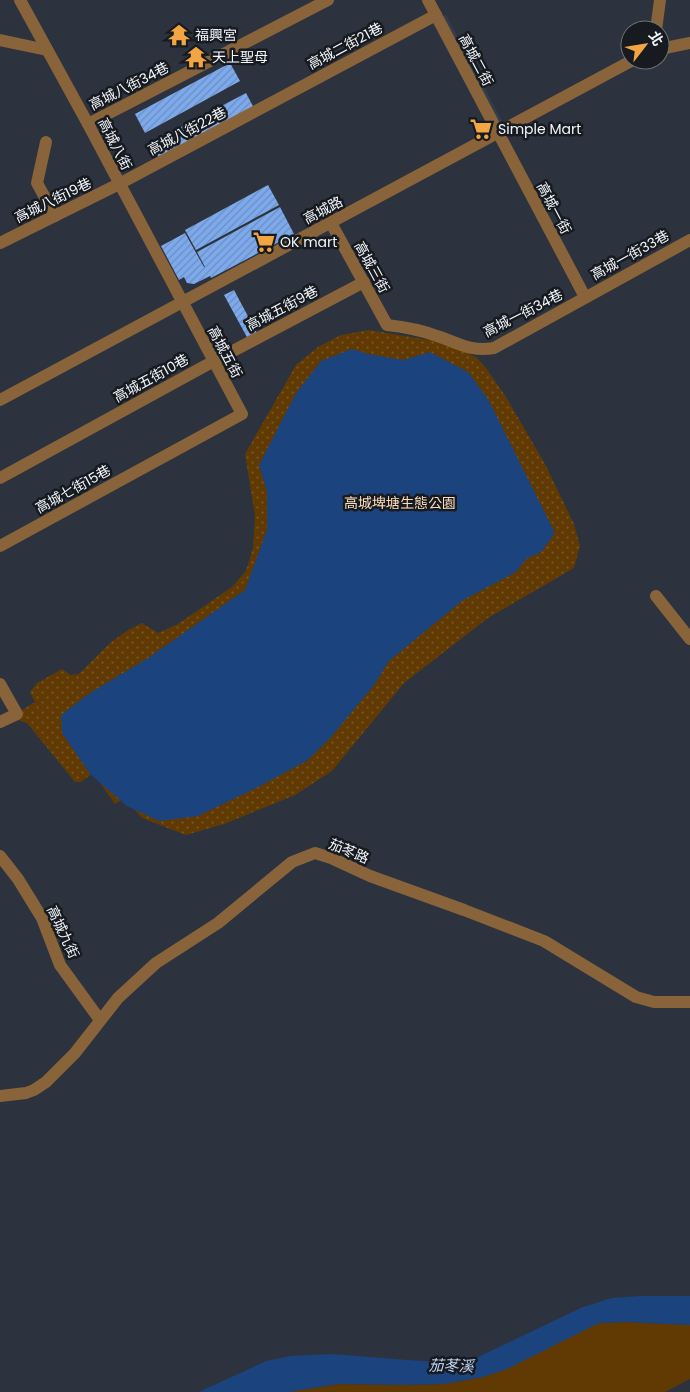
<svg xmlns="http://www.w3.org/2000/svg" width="690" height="1392" font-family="Poppins,'Noto Sans TC',sans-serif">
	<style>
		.built { fill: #333d4d }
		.green { fill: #603a02 }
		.park { fill: url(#park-dots) }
		.water { fill: #1b447f }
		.building { fill: url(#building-hatch) }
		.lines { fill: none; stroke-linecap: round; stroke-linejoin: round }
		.street { stroke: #896339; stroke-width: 12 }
		.labels { text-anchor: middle; stroke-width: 5; stroke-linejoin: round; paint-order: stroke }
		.poi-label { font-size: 14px; fill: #f1f5fc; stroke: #171b1f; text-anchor: start }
		.street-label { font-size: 14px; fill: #f1f5fc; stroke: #171b1f }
		.park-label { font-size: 14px; fill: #fbdcbb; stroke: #171b1f }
		.water-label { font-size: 15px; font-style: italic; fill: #bed6f9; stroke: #171b1f }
	</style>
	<defs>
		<pattern id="park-dots" width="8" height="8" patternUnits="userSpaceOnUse" patternTransform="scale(1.25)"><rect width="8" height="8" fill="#603a02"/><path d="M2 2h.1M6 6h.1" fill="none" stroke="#775728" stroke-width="1.8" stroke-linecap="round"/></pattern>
		<pattern id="building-hatch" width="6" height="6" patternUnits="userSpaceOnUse" patternTransform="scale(1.25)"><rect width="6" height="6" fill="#7daaed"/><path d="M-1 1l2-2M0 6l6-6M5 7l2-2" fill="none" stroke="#6d8dbd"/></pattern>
	</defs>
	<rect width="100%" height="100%" fill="#2c333e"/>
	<path class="built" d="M446 15 502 121 489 128 432 22Z"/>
	<path class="green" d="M626 1322 690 1325V1379L665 1392H288L339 1384 402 1385 444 1384 483 1377 599 1323Z"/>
	<path class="park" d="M369 330 441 342 476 357 486 368 506 397 545 464 574 524 580 546 574 568 488 618 404 683 332 771 295 795 224 824 186 835 142 818 124 798 115 804 93 773 81 782H75L27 723 18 720 22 710 35 702 30 692 37 683 62 669 71 675 79 674 110 643 128 630 142 623 158 633 178 624 232 587 246 571 253 548 255 516 245 454 296 365 318 347 341 335Z"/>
	<g class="water">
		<path d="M352 349 368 354 403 360 430 352 468 372 488 399 555 533 541 552 526 559 516 572 463 600 389 661 374 685 332 736 308 760 260 786 198 816 159 821 127 806 90 774 62 733 61 715 90 693 148 658 245 590 267 530V492L259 465 296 393 321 361Z"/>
		<path d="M641 1296H690V1325L626 1322 599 1323 507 1369 483 1377 444 1384 402 1385 339 1384 288 1392H199L266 1361 291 1356 331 1354 447 1363 474 1359 583 1307 612 1298Z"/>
	</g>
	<g class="building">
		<path d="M198 49 204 60 193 65 188 55Z"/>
		<path d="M230 63 240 81 145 133 135 114Z"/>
		<path d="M246 93 255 110 160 160 151 143Z"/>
		<path d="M268 185 279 205 196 250 185 230Z"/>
		<path d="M280 207 294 234 211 278 210 276 194 284 187 283 184 277 179 280 161 246 185 233 204 267H205L197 252Z"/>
		<path d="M234 290 257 333 248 339 224 295Z"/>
	</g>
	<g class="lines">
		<g class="street">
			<path d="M428 0 585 297"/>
			<path d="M656 30 660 0"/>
			<path d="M0 40 47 50"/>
			<path d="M660 49 690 43"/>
			<path d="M88 124 328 0"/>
			<path d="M46 142 37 183 55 216"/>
			<path d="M331 223 387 325C405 327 421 330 437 336 459 343 470 352 494 348L690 240"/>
			<path d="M0 243 119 184 436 15"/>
			<path d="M0 400 633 60"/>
			<path d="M0 478 214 361 364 282"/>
			<path d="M0 546 242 414 88 124 20 0"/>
			<path d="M656 596 690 639"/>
			<path d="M0 684 17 714 0 722"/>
			<path d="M0 856 18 879 42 918 60 965 100 1020"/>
			<path d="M0 1096 26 1093 34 1090 46 1082 75 1053 118 998 156 963 218 923 292 862 315 853 331 858 370 876 464 910 544 941 636 997 654 1002H690"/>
		</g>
	</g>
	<defs>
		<g id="temple-bare" transform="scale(1.725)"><path d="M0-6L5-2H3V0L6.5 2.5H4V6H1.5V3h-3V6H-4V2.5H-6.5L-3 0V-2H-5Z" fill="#f3a443" stroke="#171b1f" stroke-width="2.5" paint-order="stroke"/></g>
		<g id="supermarket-bare" transform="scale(1.725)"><path d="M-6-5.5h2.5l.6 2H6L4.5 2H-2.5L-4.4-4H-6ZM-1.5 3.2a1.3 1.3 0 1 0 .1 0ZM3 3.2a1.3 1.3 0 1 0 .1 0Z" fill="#f3a443" stroke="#171b1f" stroke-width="2.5" paint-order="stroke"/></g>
	</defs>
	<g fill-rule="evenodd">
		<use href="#temple-bare" x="179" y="35"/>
		<use href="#temple-bare" x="196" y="57"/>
		<use href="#supermarket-bare" x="481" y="129"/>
		<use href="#supermarket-bare" x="264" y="242"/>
	</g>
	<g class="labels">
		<g class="poi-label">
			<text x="195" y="40">福興宮</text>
			<text x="212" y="62">天上聖母</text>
			<text x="498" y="134">Simple Mart</text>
			<text x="280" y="247">OK mart</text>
		</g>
		<g class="street-label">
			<text transform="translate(345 46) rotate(-28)" y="5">高城二街21巷</text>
			<text transform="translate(476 60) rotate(62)" y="5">高城二街</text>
			<text transform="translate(129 86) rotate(-27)" y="5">高城八街34巷</text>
			<text transform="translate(187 131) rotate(-28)" y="5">高城八街22巷</text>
			<text transform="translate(115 144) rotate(63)" y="5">高城八街</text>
			<text transform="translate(53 200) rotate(-26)" y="5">高城八街19巷</text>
			<text transform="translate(554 208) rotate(62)" y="5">高城一街</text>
			<text transform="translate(323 210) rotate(-28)" y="5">高城路</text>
			<text transform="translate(630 255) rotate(-29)" y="5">高城一街33巷</text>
			<text transform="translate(372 267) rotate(61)" y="5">高城三街</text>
			<text transform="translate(282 308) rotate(-28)" y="5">高城五街9巷</text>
			<text transform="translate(523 313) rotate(-27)" y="5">高城一街34巷</text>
			<text transform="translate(225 352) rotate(62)" y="5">高城五街</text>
			<text transform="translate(151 378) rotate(-29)" y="5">高城五街10巷</text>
			<text transform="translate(73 489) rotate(-29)" y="5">高城七街15巷</text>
			<text transform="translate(349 851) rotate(23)" y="5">茄苳路</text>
			<text transform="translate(63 932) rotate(65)" y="5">高城九街</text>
		</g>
		<g class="park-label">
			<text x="400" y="508">高城埤塘生態公園</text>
		</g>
		<g class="water-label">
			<text transform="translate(451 1366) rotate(1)" y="5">茄苳溪</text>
		</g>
	</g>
	<g transform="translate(645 45) rotate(59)"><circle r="24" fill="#171b1f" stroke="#6e7277"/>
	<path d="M0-4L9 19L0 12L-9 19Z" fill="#f3a443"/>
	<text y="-8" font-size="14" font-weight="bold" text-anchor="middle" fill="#f1f5fc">北</text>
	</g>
</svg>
